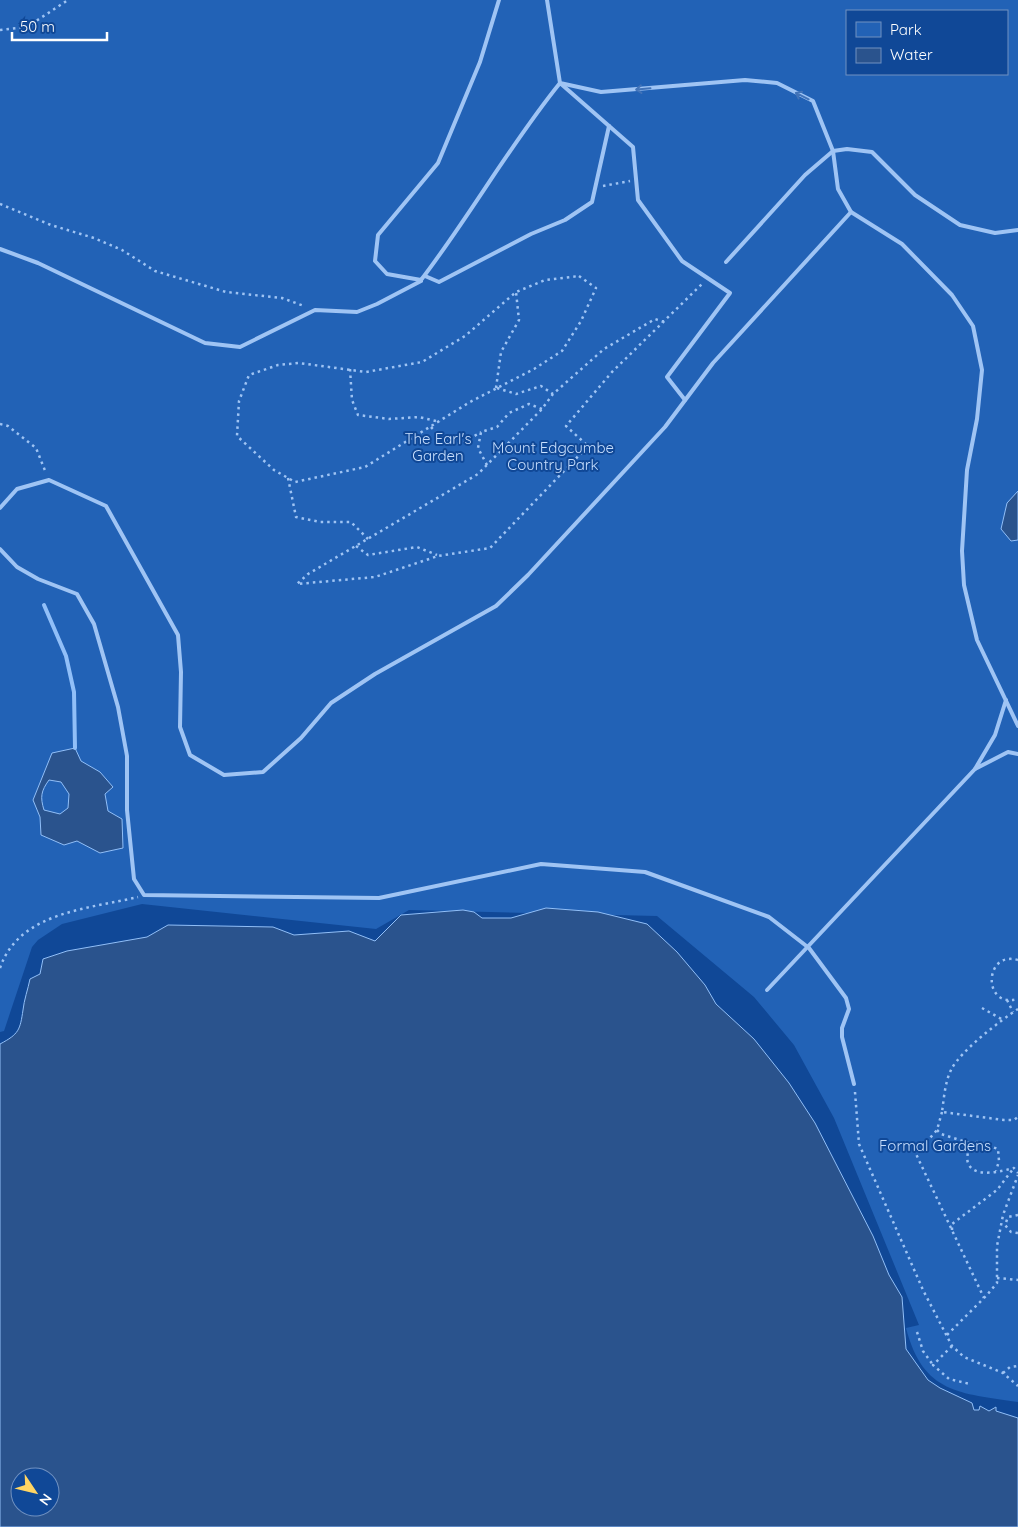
<svg xmlns="http://www.w3.org/2000/svg" width="1018" height="1527" font-family="Quicksand,sans-serif">
	<style>
		.green { fill: #2262b6; fill-rule: evenodd }
		.water { fill: #2a538d; stroke: #91bff8; fill-rule: evenodd }
		.lines { fill: none; stroke-linecap: round; stroke-linejoin: round }
		.stream { stroke: #91bff8; stroke-width: 4 }
		.path { stroke: #9fc4f4; stroke-width: 2.5; stroke-dasharray: 2.5 4; stroke-linecap: butt }
		.lane { stroke: #9fc4f4; stroke-width: 4 }
		.oneway { stroke: #4273b8 }
		.labels { text-anchor: middle; stroke-width: 4; stroke-linejoin: round; paint-order: stroke }
		.park-label { font-size: 15px; fill: #c8dffe; stroke: #104897 }
	</style>
	<rect width="100%" height="100%" fill="#104897"/>
	<path class="green" d="M0 0H1018V1402C960 1393 923 1394 906 1328L919 1325 834 1118 794 1045 754 997 657 916 409 910 376 929 142 904 62 924 38 940 32 947 4 1031 0 1032ZM847 11H1007V74H847Z"/>
	<g class="water">
		<path d="M1018 491V540L1011 541 1001 529 1007 503Z"/>
		<path d="M75 748 81 761 100 772 113 787 105 794 108 811 122 819 123 848 100 853 77 841 64 845 41 835 40 817 33 800 52 753ZM49 780 61 782 69 794 68 808 60 814 44 810C40 797 41 791 49 780Z"/>
		<path d="M546 908 598 912 647 924 677 952 705 985 716 1004 754 1039 789 1083 815 1123 873 1236 889 1275 902 1297 906 1349 928 1380 940 1388 972 1403 974 1410H979L980 1406 989 1411 996 1407V1411L1018 1418V1527H0V1044C19 1034 20 1030 23 1010 24 1000 28 989 30 979L40 974 43 959 67 951 147 937 168 925 273 927 294 935 349 931 375 941 401 915 463 910 474 912 482 918H511ZM20 1477H50V1507H20Z"/>
	</g>
	<g class="lines">
		<path class="stream" d="M44 605 66 656 74 692 75 748"/>
		<g class="path">
			<path d="M0 30 27 27 68 0"/>
			<path d="M603 186 630 181"/>
			<path d="M0 204 51 225 94 238 122 250 155 271 226 292 282 298 304 306"/>
			<path d="M579 276 596 288 581 321 562 351 534 369 470 402 365 467 295 482 274 470 237 436 239 401 249 375 278 365 299 363 366 372 422 362 465 336 516 292 545 280Z"/>
			<path d="M664 322 655 319 604 349 553 394 542 409 478 474 308 574 297 584 375 577 438 556 490 548 588 446 566 426 612 372 703 283"/>
			<path d="M350 369 352 400 358 415 389 419 419 417 440 422"/>
			<path d="M496 388 501 352 519 320 516 292"/>
			<path d="M497 388 516 394 541 386 553 394"/>
			<path d="M0 424 8 426 36 448 46 473"/>
			<path d="M431 427 445 441 461 444 481 432"/>
			<path d="M487 465 478 448 481 432 497 427 509 413 529 404 542 409"/>
			<path d="M288 478 296 517 320 522H351L368 539"/>
			<path d="M356 546 368 555 417 547 437 555"/>
			<path d="M1018 960C984 950 982 1009 1018 999"/>
			<path d="M0 968C19 912 88 909 138 897"/>
			<path d="M1007 1000 1013 1012"/>
			<path d="M982 1008 1003 1020"/>
			<path d="M1018 1009C1000 1021 960 1051 951 1070 945 1082 944 1098 942 1112L1004 1120H1014L1018 1117"/>
			<path d="M855 1092 859 1144 923 1290 952 1346 964 1357 1003 1373 1018 1386"/>
			<path d="M942 1112 937 1130 916 1154 984 1298"/>
			<path d="M937 1130 941 1134 969 1143C969 1149 966 1158 968 1163 974 1179 1002 1171 1014 1168L1018 1173"/>
			<path d="M969 1143 978 1142 998 1149 999 1161 996 1171"/>
			<path d="M1018 1215 1008 1217 1005 1225 1011 1232 1018 1233"/>
			<path d="M952 1230V1224L997 1190 1013 1169"/>
			<path d="M997 1278 1018 1280"/>
			<path d="M917 1332 923 1351 933 1365"/>
			<path d="M947 1335 987 1295 997 1283V1246L1003 1215 1018 1175"/>
			<path d="M952 1346 933 1365 949 1379 970 1384"/>
			<path d="M1003 1373 1010 1367 1018 1366"/>
		</g>
		<g class="lane">
			<path d="M499 0 480 62 438 163 378 235 375 261 387 274 421 280C470 216 509 146 560 83L633 147 638 200 682 261 730 293 667 377 685 400"/>
			<path d="M547 0 560 83 601 92 745 80 777 83 813 101 833 151 838 189 851 212 902 244 952 295 973 326 982 370 977 419 967 470 962 551 964 585 977 640 1018 726"/>
			<path d="M0 249 38 263 205 343 240 347 315 310 357 312 377 304 421 281"/>
			<path d="M726 262 805 175 833 151 847 149 872 152 915 195 960 225 995 233 1018 230"/>
			<path d="M425 276 439 282 531 234 565 220 592 202 609 126"/>
			<path d="M0 508 17 489 49 480 106 506 178 635 181 672 180 727 190 755 224 775 263 772 301 738 331 703 375 674 496 606 528 575 665 427 713 363 851 212"/>
			<path d="M0 549 17 567 38 579 77 594 94 624 118 707 127 756V810L134 879 144 895 379 898 541 864 645 872 769 917 809 948 846 998 849 1009 842 1028V1037L854 1084"/>
			<path d="M1006 700 995 735 975 769 1008 752 1018 754"/>
			<path d="M767 990 975 769"/>
		</g>
	</g>
	<defs><path id="oneway-shaft" d="M-6 0H5M1.5-3L5.5 0L1.5 3" fill="none" stroke-width="1.6" stroke-linecap="round" stroke-linejoin="round" transform="scale(1.25)"/></defs>
	<g class="oneway">
		<use href="#oneway-shaft" transform="translate(643 89) rotate(175)"/>
		<use href="#oneway-shaft" transform="translate(802 96) rotate(-153)"/>
	</g>
	<g class="labels">
		<g class="park-label">
			<text x="438" y="444">The Earl's<tspan x="438" dy="17">Garden</tspan></text>
			<text x="553" y="453">Mount Edgcumbe<tspan x="553" dy="17">Country Park</tspan></text>
			<text x="935" y="1151">Formal Gardens</text>
		</g>
	</g>
	<rect x="846" y="10" width="162" height="65" fill="#104897" stroke="#7091c1"/>
	<rect x="856" y="22" width="25" height="15" fill="#2262b6" stroke="#7091c1"/>
	<text x="890" y="35" font-size="15" fill="#ffffff">Park</text>
	<rect x="856" y="48" width="25" height="15" fill="#2a538d" stroke="#7091c1"/>
	<text x="890" y="60" font-size="15" fill="#ffffff">Water</text>
	<g transform="translate(35 1492) rotate(125)"><circle r="24" fill="#104897" stroke="#7091c1"/>
	<path d="M0-4L9 19L0 12L-9 19Z" fill="#ffd563"/>
	<text y="-8" font-size="14" font-weight="bold" text-anchor="middle" fill="#ffffff">N</text>
	</g>
	<path d="M12 32v8h95v-8" fill="none" stroke="#ffffff" stroke-width="2.5"/>
	<text x="20" y="32" font-size="15" fill="#ffffff" stroke="#104897" stroke-width="4" paint-order="stroke">50 m</text>
</svg>
